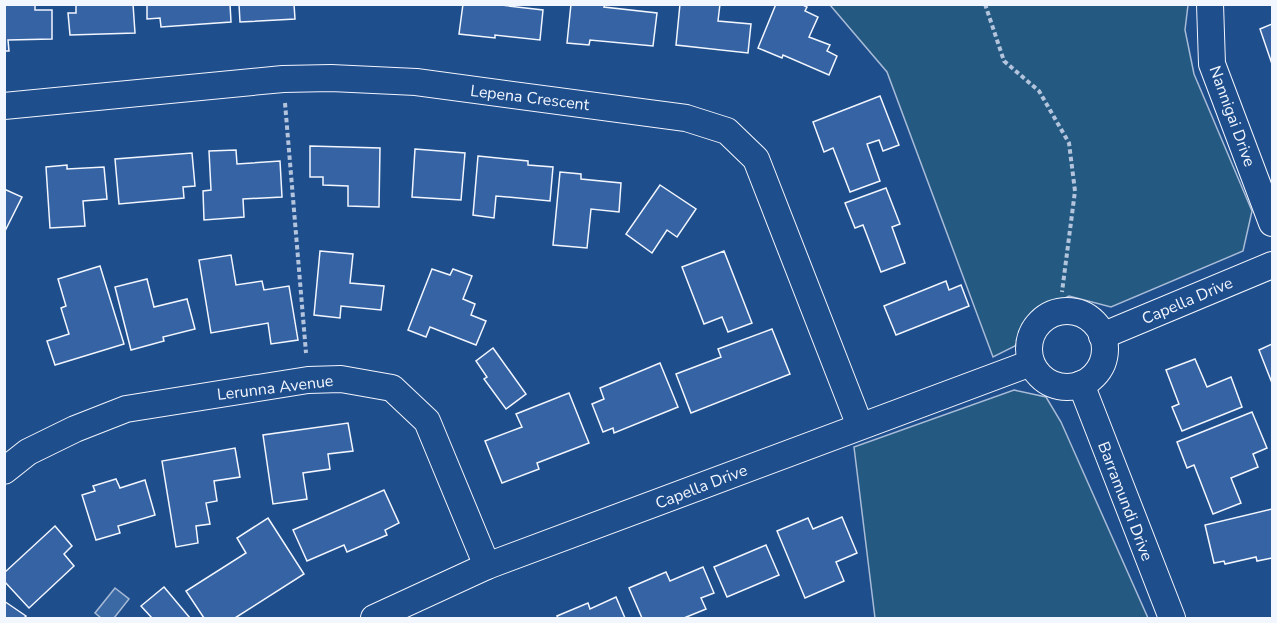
<svg xmlns="http://www.w3.org/2000/svg" width="1277" height="623" font-family="'Nunito Sans',sans-serif">
	<style>
		.green { fill: #245a82; stroke: #a8bbd7; stroke-width: 1.5 }
		.water { fill: #3b69a3; stroke: #a8bbd7; stroke-width: 1.5 }
		.building { fill: #3563a3; stroke: #f2f6ff; stroke-width: 1.5 }
		.lines { fill: none; stroke-linecap: round; stroke-linejoin: round }
		.street-casing { stroke: #f2f6ff; stroke-width: 28 }
		.path { stroke: #b3c4dc; stroke-width: 4; stroke-dasharray: 4.5 3; stroke-linecap: butt }
		.street { stroke: #1f4e8c; stroke-width: 26 }
		.labels { text-anchor: middle; stroke-width: 4.5; stroke-linejoin: round; paint-order: stroke }
		.street-label { font-size: 16px; fill: #f2f6ff; stroke: #1f4e8c }
	</style>
	<rect width="100%" height="100%" fill="#1f4e8c"/>
	<g class="green">
		<path d="M830 5H1188L1185 30 1194 74 1252 211 1243 251 1111 307 1069 296 1032 314 1015 346 993 357 887 72Z"/>
		<path d="M1014 390 1046 397 1061 422 1148 618H875L854 447Z"/>
	</g>
	<path class="water" d="M115 588 129 599 114 618H101L95 613Z"/>
	<g class="building">
		<path d="M4 4H35V10H52V39L8 40 9 51H4Z"/>
		<path d="M76 4H133L135 33 70 35 68 13H76Z"/>
		<path d="M147 4H230L231 22 161 27 160 18 147 19Z"/>
		<path d="M239 4H294L295 19 240 22Z"/>
		<path d="M463 4H492L543 10 540 40 495 35V38L459 34Z"/>
		<path d="M571 4H605L604 7 657 13 653 46 590 40 589 45 567 43Z"/>
		<path d="M680 4H720L718 21 751 24 748 53 676 45Z"/>
		<path d="M776 4H801L807 7 805 11 818 17 809 37 830 45 827 51 837 56 829 75 783 55 782 58 758 48Z"/>
		<path d="M1272 24V64L1260 29Z"/>
		<path d="M880 96 899 145 883 151 879 140 867 144 880 181 850 192 833 148 824 152 813 122Z"/>
		<path d="M310 146 380 148 379 207 348 206V186L323 185V177H310Z"/>
		<path d="M415 149 465 153 461 200 412 197Z"/>
		<path d="M236 150 237 164 280 161 282 197 243 199 244 217 204 220 203 191 211 190 209 151Z"/>
		<path d="M192 153 195 186 183 187 184 198 119 204 115 159Z"/>
		<path d="M478 156 528 161V165L553 167 550 201 496 196 494 218 473 215Z"/>
		<path d="M67 165V169L104 167 107 199 83 201 85 226 50 228 46 167Z"/>
		<path d="M560 172 581 174V179L621 183 619 212 591 209 587 248 553 245Z"/>
		<path d="M660 185 696 209 677 237 667 230 652 253 626 234Z"/>
		<path d="M886 188 900 224 892 227 905 263 881 272 863 225 855 228 845 203Z"/>
		<path d="M4 189 22 197 4 233Z"/>
		<path d="M320 251 353 254 350 283 384 286 381 310 341 306 340 318 314 315Z"/>
		<path d="M724 251 752 323 728 332 722 317 704 324 682 267Z"/>
		<path d="M231 255 236 285 262 281 264 290 289 286 298 340 271 344 268 323 211 333 199 260Z"/>
		<path d="M100 266 124 344 55 365 47 341 69 334 61 308 66 306 58 279Z"/>
		<path d="M432 269 450 275 453 269 472 276 463 299 475 304 471 315 486 321 476 345 430 327 426 337 408 330Z"/>
		<path d="M147 279 154 307 187 299 195 329 163 337 164 341 131 350 115 287Z"/>
		<path d="M946 281 949 290 961 285 969 306 896 335 884 306Z"/>
		<path d="M772 329 790 374 691 413 676 374 721 357 718 349Z"/>
		<path d="M1272 344V383L1259 350Z"/>
		<path d="M493 348 526 394 506 409 484 379 487 377 476 361Z"/>
		<path d="M1195 359 1207 387 1231 377 1242 407 1182 431 1172 407 1179 404 1166 370Z"/>
		<path d="M660 363 678 407 614 433 613 428 603 432 592 404 604 399 600 388Z"/>
		<path d="M569 393 589 443 537 463 539 469 502 483 485 441 522 427 516 414Z"/>
		<path d="M1252 412 1267 448 1253 454 1258 467 1231 478 1241 503 1213 514 1194 465 1187 468 1177 442Z"/>
		<path d="M348 423 353 451 328 454 330 469 303 473 307 499 273 504 263 435Z"/>
		<path d="M235 448 240 477 214 481 217 501 206 503 210 524 196 526 198 543 176 547 162 461Z"/>
		<path d="M116 479 120 488 145 480 155 515 118 526 120 533 96 540 82 495 95 491 93 486Z"/>
		<path d="M384 490 399 523 385 530 387 535 347 552 344 545 307 561 293 530Z"/>
		<path d="M1272 509V558L1257 561 1256 557 1225 564 1224 561 1214 563 1205 525Z"/>
		<path d="M842 517 857 553 836 562 844 581 805 598 777 531 808 518 813 529Z"/>
		<path d="M268 518 304 574 235 618H204L186 591 246 553 237 538Z"/>
		<path d="M55 526 72 546 64 554 74 566 29 608 4 581V573Z"/>
		<path d="M766 545 779 575 727 597 714 567Z"/>
		<path d="M703 567 714 593 701 598 706 609 684 618H642L629 588 666 572 670 581Z"/>
		<path d="M164 587 190 618H152L141 606Z"/>
		<path d="M616 597 625 618H558L557 616 588 603 590 609Z"/>
		<path d="M4 601 26 616 24 618H4Z"/>
	</g>
	<g class="lines">
		<g class="street-casing">
			<g id="street">
				<path d="M1210 4 1212 64 1272 223"/>
				<path d="M4 106 283 79 331 78 416 82 686 118 727 131 756 159 860 426"/>
				<circle cx="1067" cy="349" r="38"/>
				<path d="M1102 336 1272 265"/>
				<path d="M1081 384 1172 618"/>
				<path d="M4 471 28 452 75 429 126 409 308 380 341 379 392 388 427 421 487 566"/>
				<path d="M374 618 487 566 1031 363"/>
			</g>
		</g>
		<g class="path">
			<path d="M985 4 1004 61 1039 91 1069 143 1075 191 1062 292"/>
			<path d="M285 103 306 353"/>
		</g>
		<use href="#street" class="street"/>
	</g>
	<g class="labels">
		<g class="street-label">
			<text transform="translate(530 97) rotate(7)" y="6">Lepena Crescent</text>
			<text transform="translate(1233 116) rotate(70)" y="6">Nannigai Drive</text>
			<text transform="translate(1187 300) rotate(-23)" y="6">Capella Drive</text>
			<text transform="translate(275 387) rotate(-7)" y="6">Lerunna Avenue</text>
			<text transform="translate(701 486) rotate(-21)" y="6">Capella Drive</text>
			<text transform="translate(1126 501) rotate(69)" y="6">Barramundi Drive</text>
		</g>
	</g>
	<rect width="1277" height="623" fill="none" stroke="#f2f6ff" stroke-width="12"/>
</svg>
